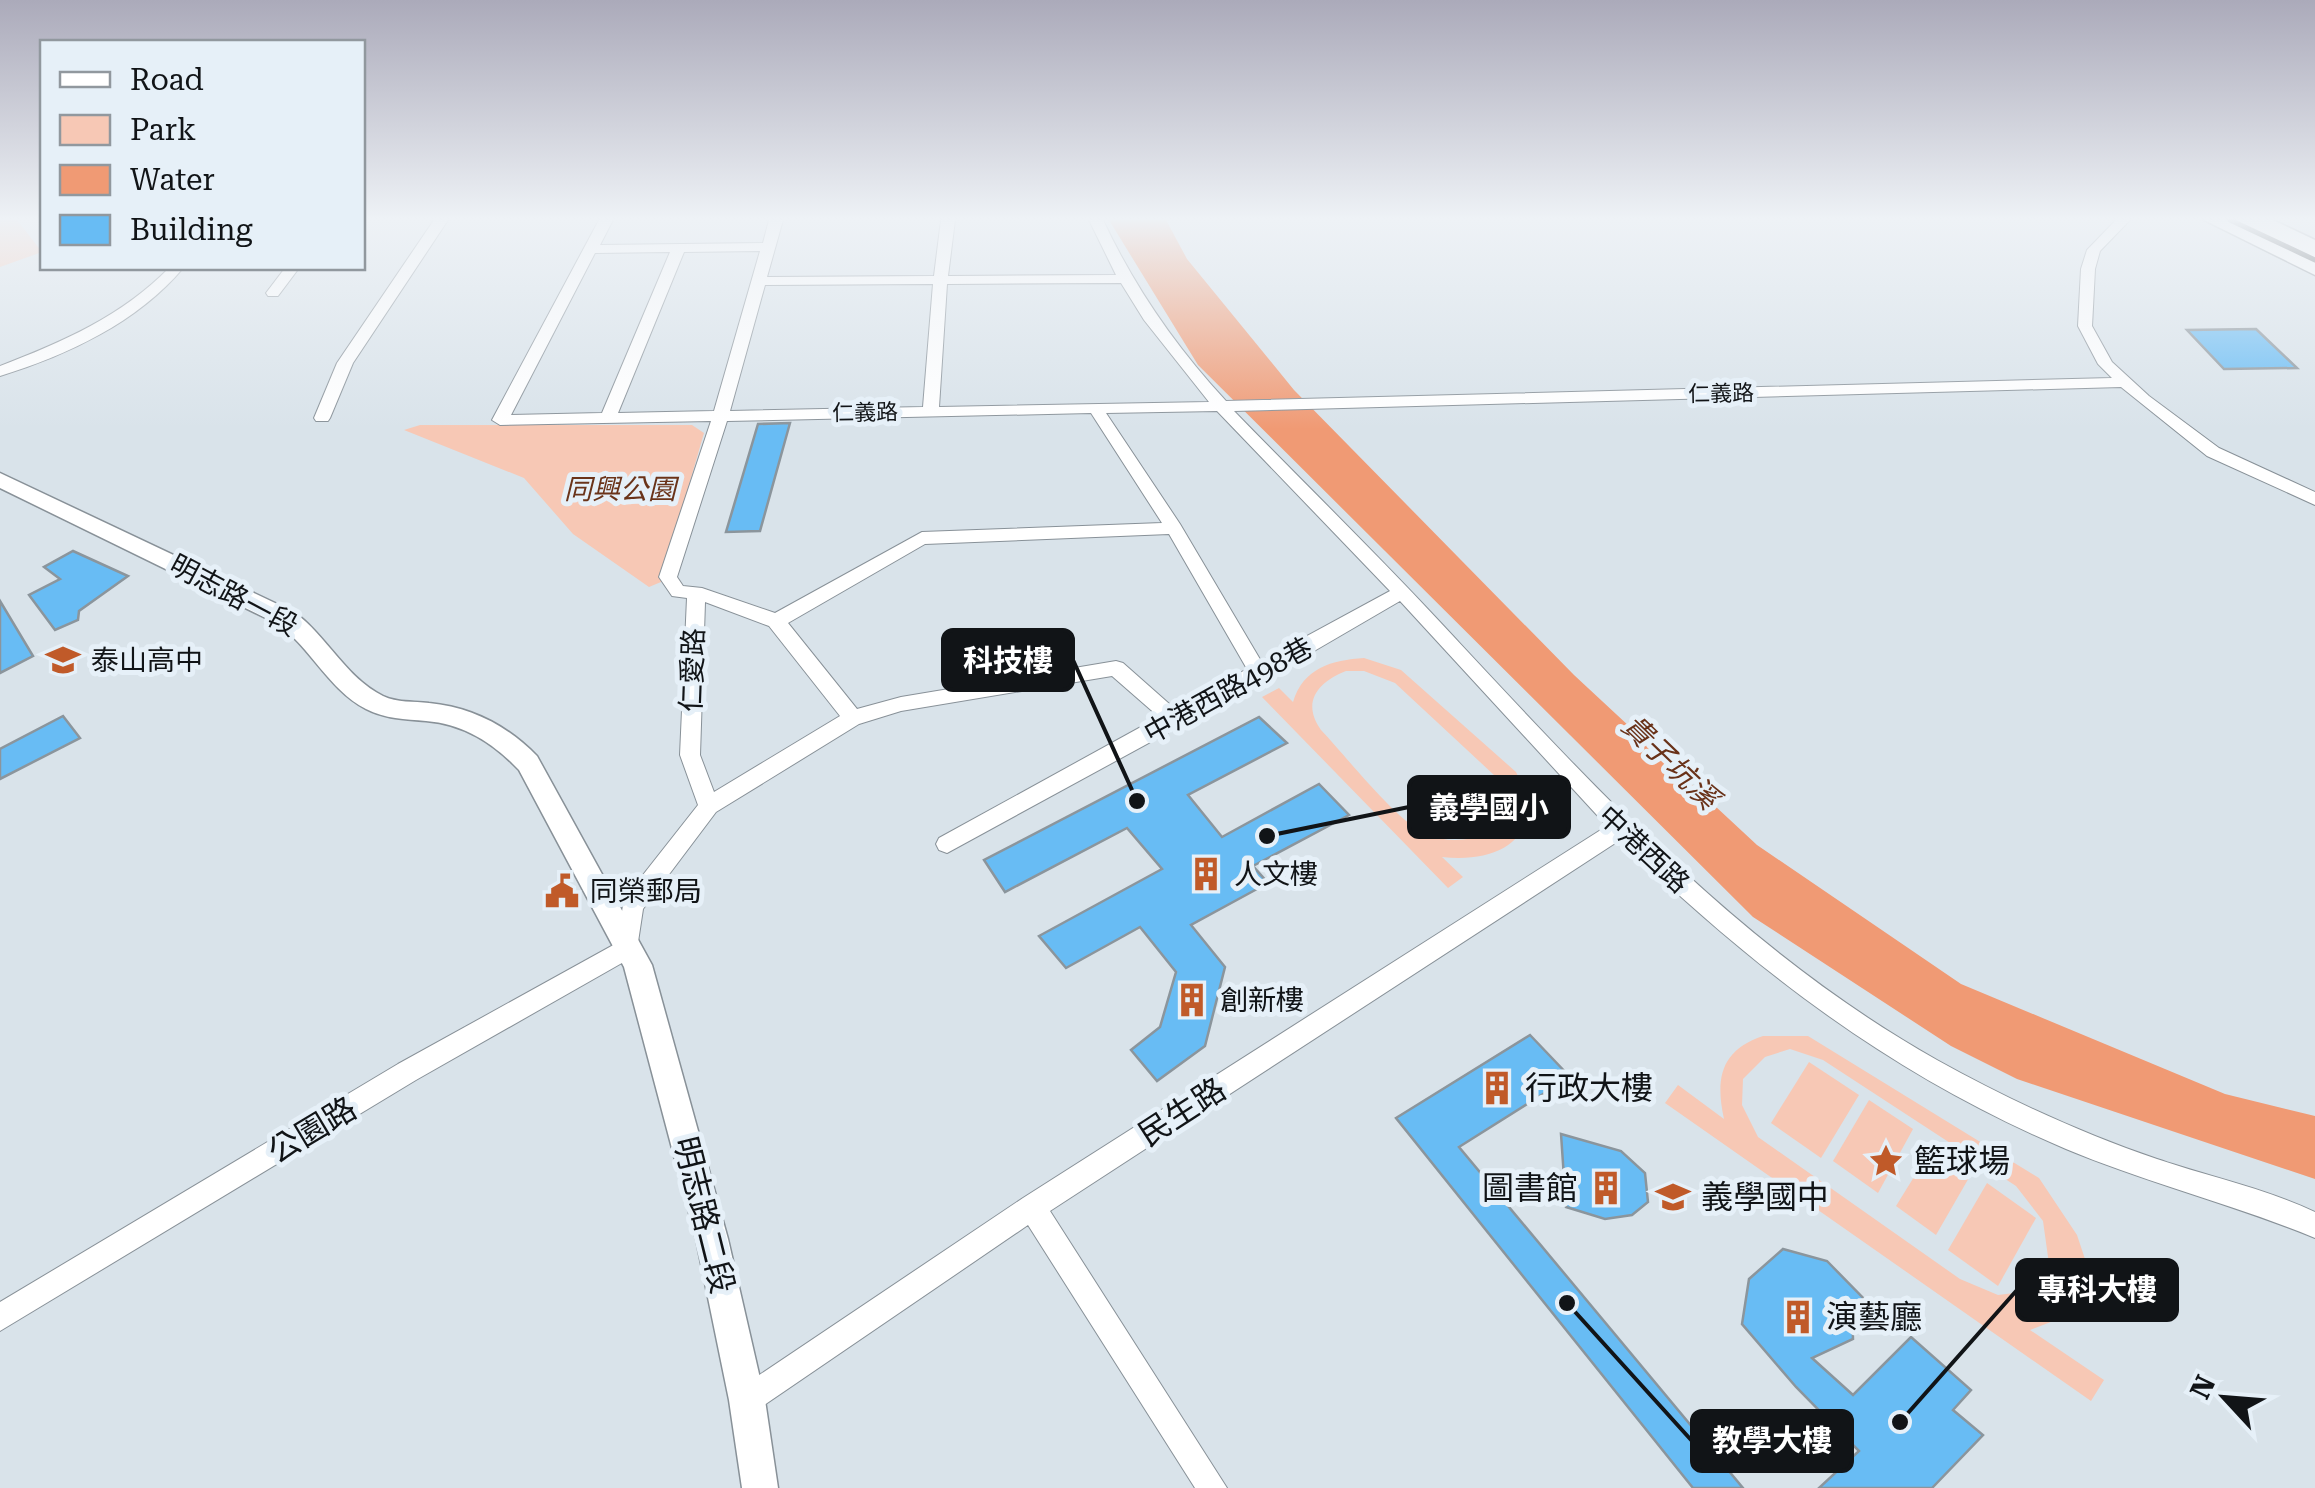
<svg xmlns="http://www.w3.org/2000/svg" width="2315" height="1488" font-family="'Roboto Serif','Noto Sans TC',serif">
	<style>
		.green { fill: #f7c8b5; fill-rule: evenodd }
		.water { fill: #f09a74 }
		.building { fill: #68bcf4; stroke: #8b959c; stroke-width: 2.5 }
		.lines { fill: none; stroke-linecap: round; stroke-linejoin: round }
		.minor-casing { stroke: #889198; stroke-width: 2 }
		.major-casing { stroke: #889198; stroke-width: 3 }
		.highway-casing { stroke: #889198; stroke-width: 2 }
		.minor { fill: #fff; fill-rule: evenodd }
		.major { fill: #fff; fill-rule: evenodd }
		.highway { fill: #fff; fill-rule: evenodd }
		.rail { stroke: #494e52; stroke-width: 5 }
		.labels { text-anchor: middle; stroke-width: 10; stroke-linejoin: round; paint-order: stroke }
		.far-street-label { font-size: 22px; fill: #111417; stroke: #e6f0f8 }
		.park-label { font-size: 28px; font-style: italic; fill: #6a3319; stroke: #e6f0f8 }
		.street-label { font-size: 28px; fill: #111417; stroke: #e6f0f8 }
		.poi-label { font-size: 28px; fill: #111417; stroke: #e6f0f8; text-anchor: start }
		.water-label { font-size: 30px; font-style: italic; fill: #693219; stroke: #e6f0f8 }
		.near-poi-label { font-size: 32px; fill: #111417; stroke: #e6f0f8; text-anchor: start }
		.near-street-label { font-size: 32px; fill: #111417; stroke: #e6f0f8 }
		.leader { fill: none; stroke: #111417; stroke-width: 4 }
		.callout-dot { fill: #111417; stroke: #e6f0f8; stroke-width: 4 }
		.callout { fill: #111417; stroke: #111417; stroke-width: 4 }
		.callout-label { font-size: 30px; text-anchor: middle; font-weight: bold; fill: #fff }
	</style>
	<rect width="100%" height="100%" fill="#d9e3ea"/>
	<g class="green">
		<path d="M0 220H17L42 252 0 267Z"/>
		<path d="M420 425H692L704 433 661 582 649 587 573 534 524 478 404 430Z"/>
		<path d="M1364 658 1401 670 1516 772C1549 835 1501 864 1442 857L1463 877 1448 888 1262 697 1279 688 1293 702C1303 668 1332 660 1364 658ZM1346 671H1364L1395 683 1494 775 1501 787 1504 806 1487 834C1467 841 1447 843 1426 834 1397 822 1345 755 1321 730 1301 702 1318 682 1346 671Z"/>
		<path d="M1763 1036H1808L2039 1178 2077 1235 2087 1265 2085 1292 2074 1313 2030 1330 2104 1380 2091 1401 1665 1103 1678 1085 1724 1119C1715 1078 1721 1050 1763 1036ZM1790 1049 1823 1060 2016 1186 2043 1221 2049 1264 2030 1291 1998 1295 1960 1279 1758 1137 1742 1105 1743 1079 1765 1057Z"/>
		<path d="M1809 1062 1859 1095 1821 1158 1771 1123Z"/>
		<path d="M1869 1100 1913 1129 1878 1193 1833 1161Z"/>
		<path d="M1935 1143 1974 1169 1936 1235 1896 1206Z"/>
		<path d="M1987 1183 2036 1218 1998 1286 1948 1250Z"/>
	</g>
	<path class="water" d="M1109 220H1166L1187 259 1294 390 1574 675 1757 845 1961 984 2225 1094 2315 1116V1179L2017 1079 1951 1046 1753 917 1198 365Z"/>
	<g class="building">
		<path d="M2256 329 2297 368 2224 369 2187 330Z"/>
		<path d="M790 423 760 531 726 532 758 424Z"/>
		<path d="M73 551 128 576 79 611 78 620 55 630 29 595 60 579 44 567Z"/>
		<path d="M0 601 33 656 0 673Z"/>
		<path d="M63 716 80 738 0 779V749Z"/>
		<path d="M1259 717 1287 743 1188 795 1222 837 1319 784 1349 815 1253 866 1268 883 1191 925 1225 967 1205 1046 1157 1081 1131 1050 1160 1027 1176 972 1140 927 1066 968 1039 936 1162 869 1127 828 1005 892 984 860Z"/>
		<path d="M1530 1035 1570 1077 1459 1147 1743 1488H1693L1396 1118Z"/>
		<path d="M1561 1134 1621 1151 1645 1173 1648 1202 1632 1215 1605 1219 1566 1207Z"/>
		<path d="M1783 1249 1827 1261 1867 1302 1852 1310 1853 1339 1812 1358 1853 1395 1911 1337 1971 1390 1953 1410 1983 1435 1932 1488H1819L1859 1451 1796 1387 1742 1324 1749 1279Z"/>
	</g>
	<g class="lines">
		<g class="minor-casing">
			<g id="minor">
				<path d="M434 220H448L353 363 330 418 328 421H316L314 418 337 363Z"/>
				<path d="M599 220H613L600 245 763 243 769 220H783L767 277 934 276 941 220H955L948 276 1116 275 1089 220H1103C1135 288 1175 346 1226 401L2112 378 2098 364 2078 326 2081 269 2087 250 2116 220H2130L2100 251 2095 269 2092 326 2112 362 2149 396 2219 448 2315 492V505L2207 456 2121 387 1234 411C1303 482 1373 550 1440 622 1591 784 1741 950 1937 1060 2007 1099 2081 1133 2157 1159 2210 1177 2264 1188 2315 1212V1238C2233 1204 2147 1183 2066 1149 1891 1075 1755 970 1620 840L1050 1211 1227 1488H1195L1028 1225 757 1410 747 1414 737 1410 733 1400 737 1390 1023 1198 1607 826 1400 601 1266 679 947 853 939 850 936 844 939 838 1159 717 1112 676 901 711 859 724 716 812 643 909 636 955 416 1080 0 1331V1302L398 1064 617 943 624 899 698 805 680 755 687 598 672 596 659 577 711 421 500 425 492 420ZM760 251 714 411 618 413 684 252ZM670 252 602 413 511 415 595 253ZM1121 283 1144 320 1209 402 939 407 947 284ZM933 284 923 407 730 411 765 285ZM1217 411 1390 591 1261 661 1180 524 1106 413ZM1091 413 1162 523 922 532 775 613 702 588 683 586 677 577 727 421ZM1169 534 1247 669 1175 709 1123 663 1116 661 901 697 857 709 788 623 925 544ZM705 602 769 626 840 716 714 792 700 755Z"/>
				<path d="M169 268H183C138 322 66 356 0 376V366C63 342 122 316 169 268Z"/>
				<path d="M285 268H299L278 296H268L266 293Z"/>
			</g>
		</g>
		<g class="major-casing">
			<g id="major">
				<path d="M2204 220H2226L2315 263V275Z"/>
				<path d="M2251 220H2273L2315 240V251Z"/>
				<path d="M0 473 294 612C327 636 346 678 383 696 397 703 414 701 429 703 471 707 508 726 537 756L652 965 728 1239 765 1400 778 1488H742L729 1400 696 1239 624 967 519 770C493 743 464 724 426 721 405 719 385 719 366 709 329 690 311 648 278 624L0 488Z"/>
			</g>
		</g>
		<g class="highway-casing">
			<path id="highway" d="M2225 220H2252L2315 250V264Z"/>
		</g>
		<use href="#minor" class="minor"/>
		<use href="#major" class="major"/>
		<use href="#highway" class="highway"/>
		<path class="rail" d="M2230 220 2315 260"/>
	</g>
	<linearGradient id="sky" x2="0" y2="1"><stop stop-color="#abaaba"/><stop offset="0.51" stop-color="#eef2f6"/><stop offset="1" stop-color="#eef2f6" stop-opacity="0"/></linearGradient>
	<rect width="2315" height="429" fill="url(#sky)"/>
	<defs>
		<g id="school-bare" transform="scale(2.7)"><path d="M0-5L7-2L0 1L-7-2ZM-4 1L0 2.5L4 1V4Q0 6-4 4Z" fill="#c05a29" stroke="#e6f0f8" stroke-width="2.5" paint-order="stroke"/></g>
		<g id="building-bare" transform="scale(2.7)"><path d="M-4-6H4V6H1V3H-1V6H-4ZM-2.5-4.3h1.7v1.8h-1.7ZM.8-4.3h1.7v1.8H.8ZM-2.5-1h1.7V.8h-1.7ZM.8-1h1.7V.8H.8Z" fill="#c05a29" stroke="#e6f0f8" stroke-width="2.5" paint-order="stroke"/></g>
		<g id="civic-bare" transform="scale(2.7)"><path d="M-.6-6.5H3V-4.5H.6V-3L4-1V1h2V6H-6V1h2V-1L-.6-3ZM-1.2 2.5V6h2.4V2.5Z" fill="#c05a29" stroke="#e6f0f8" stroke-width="2.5" paint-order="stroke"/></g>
		<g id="sight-bare" transform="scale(2.7)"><path d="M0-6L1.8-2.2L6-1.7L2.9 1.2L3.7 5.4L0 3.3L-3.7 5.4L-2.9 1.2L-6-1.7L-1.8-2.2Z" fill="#c05a29" stroke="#e6f0f8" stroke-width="2.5" paint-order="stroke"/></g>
	</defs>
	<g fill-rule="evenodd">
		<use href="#school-bare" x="63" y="660"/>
		<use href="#building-bare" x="1206" y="874"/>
		<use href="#civic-bare" x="562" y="891"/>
		<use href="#building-bare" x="1192" y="1000"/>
		<use href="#building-bare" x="1497" y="1088"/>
		<use href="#sight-bare" x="1886" y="1161"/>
		<use href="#building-bare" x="1606" y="1188"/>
		<use href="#school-bare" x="1673" y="1197"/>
		<use href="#building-bare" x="1798" y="1317"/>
	</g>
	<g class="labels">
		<g class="far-street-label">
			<text transform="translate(1721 393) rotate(-1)" y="8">仁義路</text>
			<text transform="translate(865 412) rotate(-1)" y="8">仁義路</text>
		</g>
		<g class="park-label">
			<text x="620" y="499">同興公園</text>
		</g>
		<g class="street-label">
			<text transform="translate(234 595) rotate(28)" y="10">明志路一段</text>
			<text transform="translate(692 670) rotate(-88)" y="10">仁愛路</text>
			<text transform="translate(1228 690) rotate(-29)" y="10">中港西路498巷</text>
			<text transform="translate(1644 849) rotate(43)" y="10">中港西路</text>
		</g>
		<g class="poi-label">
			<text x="91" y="670">泰山高中</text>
			<text x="1234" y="884">人文樓</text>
			<text x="590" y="901">同榮郵局</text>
			<text x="1220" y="1010">創新樓</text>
		</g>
		<g class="water-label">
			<text transform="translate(1670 762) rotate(44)" y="10">貴子坑溪</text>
		</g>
		<g class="near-poi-label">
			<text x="1525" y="1099">行政大樓</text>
			<text x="1914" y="1172">籃球場</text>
			<text x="1578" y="1199" text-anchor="end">圖書館</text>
			<text x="1701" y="1208">義學國中</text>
			<text x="1826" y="1328">演藝廳</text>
		</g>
		<g class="near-street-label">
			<text transform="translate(1182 1112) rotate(-33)" y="11">民生路</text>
			<text transform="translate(312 1130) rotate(-31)" y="11">公園路</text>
			<text transform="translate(704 1215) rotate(76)" y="11">明志路二段</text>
		</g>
	</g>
	<path class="leader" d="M1137 801L1073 660M1267 836L1409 807M1900 1422L2017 1290M1567 1303L1692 1441"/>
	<g class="callout-dot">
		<circle cx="1137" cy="801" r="10"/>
		<circle cx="1267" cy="836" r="10"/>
		<circle cx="1900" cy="1422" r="10"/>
		<circle cx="1567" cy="1303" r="10"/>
	</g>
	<g class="callout">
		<rect x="943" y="630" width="130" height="60" rx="10"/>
		<rect x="1409" y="777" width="160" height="60" rx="10"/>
		<rect x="2017" y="1260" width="160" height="60" rx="10"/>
		<rect x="1692" y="1411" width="160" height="60" rx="10"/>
	</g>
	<g class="callout-label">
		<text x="1008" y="671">科技樓</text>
		<text x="1489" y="818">義學國小</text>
		<text x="2097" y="1300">專科大樓</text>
		<text x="1772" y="1451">教學大樓</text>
	</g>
	<rect x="40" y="40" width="325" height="230" fill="#e6f0f8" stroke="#91989e" stroke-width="2.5"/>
	<rect x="60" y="72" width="50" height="15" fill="#ffffff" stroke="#91989e" stroke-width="2.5"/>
	<text x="130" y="90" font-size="30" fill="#111417">Road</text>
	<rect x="60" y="115" width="50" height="30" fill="#f7c8b5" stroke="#91989e" stroke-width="2.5"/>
	<text x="130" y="140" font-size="30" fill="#111417">Park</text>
	<rect x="60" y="165" width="50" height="30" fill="#f09a74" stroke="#91989e" stroke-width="2.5"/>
	<text x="130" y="190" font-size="30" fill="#111417">Water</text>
	<rect x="60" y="215" width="50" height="30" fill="#68bcf4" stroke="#91989e" stroke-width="2.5"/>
	<text x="130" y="240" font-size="30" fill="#111417">Building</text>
	<g transform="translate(2225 1398) rotate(296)" stroke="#e6f0f8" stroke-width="8" paint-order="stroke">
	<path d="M0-8L18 38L0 25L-18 38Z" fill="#111417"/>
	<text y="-15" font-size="28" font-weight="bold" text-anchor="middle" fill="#111417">N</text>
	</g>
</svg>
